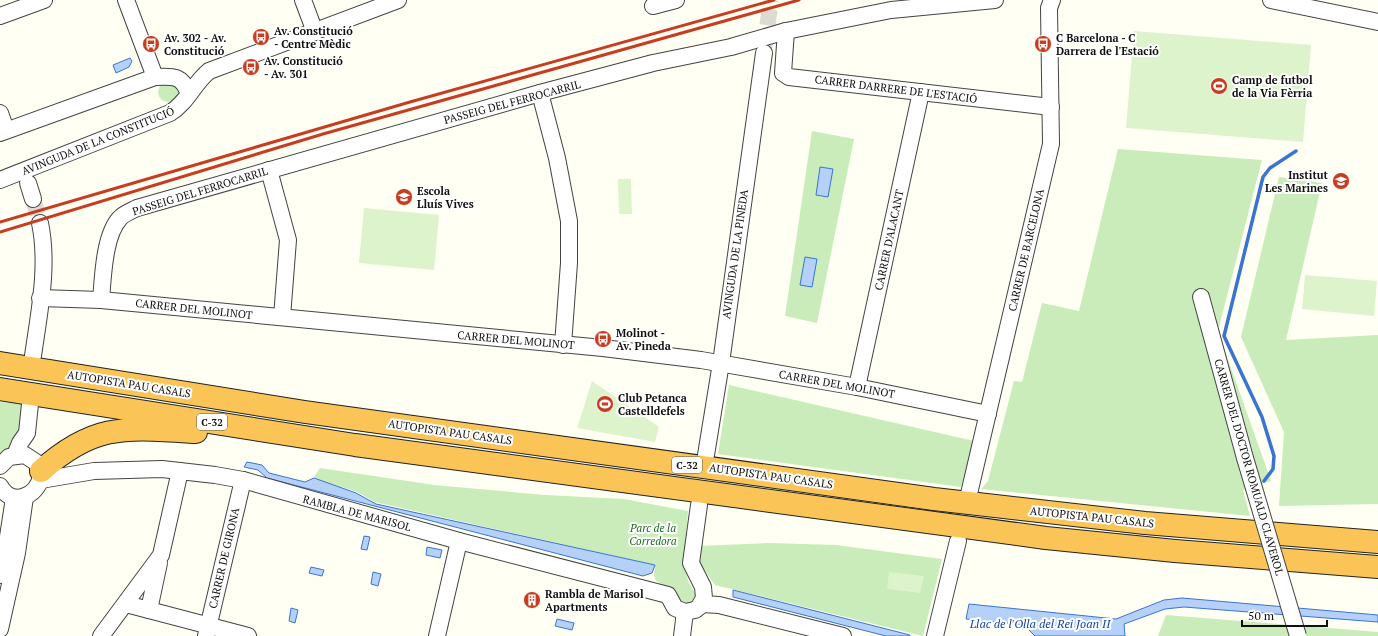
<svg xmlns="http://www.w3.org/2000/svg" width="1378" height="636" font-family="'PT Serif',serif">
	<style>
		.green { fill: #c9ecba }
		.pitch { fill: #ddf3cc }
		.water { fill: #b5d1f9; stroke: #3974d3 }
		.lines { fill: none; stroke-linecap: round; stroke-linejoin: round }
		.stream { stroke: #3974d3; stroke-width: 3.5 }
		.minor-tunnel { stroke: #dbdbd1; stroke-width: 16; stroke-dasharray: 16 8; stroke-linecap: butt }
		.minor-casing { stroke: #434343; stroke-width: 18 }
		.highway-casing { stroke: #212121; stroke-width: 24 }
		.minor { stroke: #fff; stroke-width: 16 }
		.highway { stroke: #fac556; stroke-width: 22 }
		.rail { stroke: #c73d21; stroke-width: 3 }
		.minor-bridge-casing { stroke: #434343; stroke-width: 18; stroke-linecap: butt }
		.minor-bridge { stroke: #fff; stroke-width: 16 }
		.labels { text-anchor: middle; stroke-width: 4; stroke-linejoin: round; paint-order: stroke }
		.shield { fill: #fff; stroke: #585858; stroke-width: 1 }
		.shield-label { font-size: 10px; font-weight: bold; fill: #101010 }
		.poi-label { font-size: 11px; font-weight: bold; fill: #101010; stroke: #fff; text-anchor: start }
		.street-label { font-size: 11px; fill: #101010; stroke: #fff }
		.park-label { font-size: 11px; font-style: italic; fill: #1c6c1d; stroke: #fff }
		.water-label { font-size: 12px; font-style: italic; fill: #1246a9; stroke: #fff }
	</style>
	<rect width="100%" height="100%" fill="#fffff3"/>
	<g class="green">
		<circle cx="168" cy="92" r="10"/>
		<path d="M812 131 854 139 817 323 785 316Z"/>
		<path d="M1118 149 1262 160 1218 331 1271 481 1243 490 1250 516 981 489 988 481 1014 381 1022 382 1042 303 1079 311Z"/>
		<path d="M1279 177 1322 183 1286 340 1378 335V504L1279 506 1284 432 1241 337Z"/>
		<path d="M729 385 974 441 961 487 718 454Z"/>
		<path d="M0 402 30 404 23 446 0 466Z"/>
		<path d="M320 468 434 485 545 495 624 499 688 511C687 532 682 555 687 576 688 585 695 589 697 598L692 602 682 604 676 598 673 590 656 581 654 575 655 565 375 502 355 491 324 482 314 477Z"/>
		<path d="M769 543 836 545 942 559 923 636 715 585 705 571 698 566V546Z"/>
		<path d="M1166 615 1378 632V636H1158Z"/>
	</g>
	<g class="pitch">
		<path d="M1134 31 1311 45 1303 142 1126 128Z"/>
		<path d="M618 179H631L632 214H619Z"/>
		<path d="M364 208 439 215 434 270 359 263Z"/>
		<path d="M1305 275 1377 281 1374 316 1302 309Z"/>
		<path d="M592 381 659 427 655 442 577 428Z"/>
		<path d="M889 572 924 576 920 593 887 589Z"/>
	</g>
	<g class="water">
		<path d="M130 58 132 61 129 67 116 73 113 65Z"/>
		<path d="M820 167 833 169 828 197 816 195Z"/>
		<path d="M805 257 817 259 812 287 800 285Z"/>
		<path d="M247 462 262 465 269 473 305 482 314 478 356 493 376 504 655 565 652 573 643 576 267 478 258 470 244 467Z"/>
		<path d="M364 536 370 537 367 550 361 549Z"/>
		<path d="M427 547 442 550 440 558 426 555Z"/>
		<path d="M311 567 324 570 322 576 309 573Z"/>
		<path d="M373 572 381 574 378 586 371 584Z"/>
		<path d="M733 590 910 635V636H886L733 597Z"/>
		<path d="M1182 598 1378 615V622L1184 607 1165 609 1124 624 1125 636H1035L1024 625 966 619 969 604 1116 619 1164 600Z"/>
		<path d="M291 608 298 610 295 623 289 621Z"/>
		<path d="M557 619 574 623 572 630 555 626Z"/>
	</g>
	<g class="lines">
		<path class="stream" d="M1264 481 1273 469 1274 456 1262 417 1224 336 1263 177 1270 168 1296 151"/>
		<g class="minor-tunnel">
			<path d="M764 49 771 0"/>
			<path d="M33 199 40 223"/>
		</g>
		<g class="minor-casing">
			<g id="minor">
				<path d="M126 0 155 77"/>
				<path d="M303 0 315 32"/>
				<path d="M1271 0 1378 22"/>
				<path d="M653 6 676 0"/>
				<path d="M0 16 44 0"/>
				<path d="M786 31 783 73 789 77 1051 107"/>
				<path d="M540 93 557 158 569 221V263L563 345"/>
				<path d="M0 113 6 130"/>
				<path d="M0 133 155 77C173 76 182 75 189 94"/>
				<path d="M269 170 288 240 282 317"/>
				<path d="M0 180 170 113C187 103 194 83 209 71L398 0"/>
				<path d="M28 183 33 199"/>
				<path d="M1201 297 1245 458"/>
				<path d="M40 298 101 300 603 348 701 360 857 387 988 414"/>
				<path d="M101 300C103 277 104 235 120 218 125 213 131 211 137 208L540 93 653 63 731 47 786 31 891 10 995 0"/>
				<path d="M33 356C39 313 49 266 40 223"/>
				<path d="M857 387 921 92"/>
				<path d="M15 455 20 443 27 433 30 404"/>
				<path d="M706 455 721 363 764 53"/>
				<path d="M0 466 9 457 25 455 37 463 41 476C38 497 11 507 0 486"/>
				<path d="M41 480 94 471 162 469 215 475 243 480 459 541 668 595 675 608 685 612 695 610 699 607 704 598 703 587 691 563 699 505"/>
				<path d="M968 498 1051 144 1049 8 1052 0"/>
				<path d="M2 575 14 498"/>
				<path d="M126 604 248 636"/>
				<path d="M702 604 719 605 843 636"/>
				<path d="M149 610 159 563"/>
				<path d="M0 629 17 553 25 497"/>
				<path d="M101 636 161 555 180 471"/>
				<path d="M206 636 243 480"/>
				<path d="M437 636 459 541"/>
				<path d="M682 636 685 612"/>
				<path d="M935 636 958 541"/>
			</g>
		</g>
		<g class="highway-casing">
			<g id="highway">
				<path d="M0 363 305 412 934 499 1145 523 1378 542"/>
				<path d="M0 389 355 445 1046 538 1175 551 1378 567"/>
				<path d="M41 471C95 422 128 428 196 432"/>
			</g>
		</g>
		<use href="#minor" class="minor"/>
		<use href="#highway" class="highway"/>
		<g class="rail">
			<path d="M0 222 410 102 774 0"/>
			<path d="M0 232 323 134 799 0"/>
		</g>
		<g class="minor-bridge-casing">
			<path id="minor-bridge" d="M1245 458 1298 636"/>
		</g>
		<use href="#minor-bridge" class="minor-bridge"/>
	</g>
	<defs>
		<g id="bus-disc" transform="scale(0.9)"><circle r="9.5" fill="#c73d21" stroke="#fff"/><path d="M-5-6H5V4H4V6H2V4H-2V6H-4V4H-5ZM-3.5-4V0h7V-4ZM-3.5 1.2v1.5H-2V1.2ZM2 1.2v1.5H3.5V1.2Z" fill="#fff"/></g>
		<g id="stadium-disc" transform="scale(0.9)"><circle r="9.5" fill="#c73d21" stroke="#fff"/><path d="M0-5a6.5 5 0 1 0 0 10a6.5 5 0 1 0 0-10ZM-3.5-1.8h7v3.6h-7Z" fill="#fff"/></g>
		<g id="school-disc" transform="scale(0.9)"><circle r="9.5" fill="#c73d21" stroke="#fff"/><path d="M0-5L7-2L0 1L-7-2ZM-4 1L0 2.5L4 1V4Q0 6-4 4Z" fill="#fff"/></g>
		<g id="building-disc" transform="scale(0.9)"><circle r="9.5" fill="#c73d21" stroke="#fff"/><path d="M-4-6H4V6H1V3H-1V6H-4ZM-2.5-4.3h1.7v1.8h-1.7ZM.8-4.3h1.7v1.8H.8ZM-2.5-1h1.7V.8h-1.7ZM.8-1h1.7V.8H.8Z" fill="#fff"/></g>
	</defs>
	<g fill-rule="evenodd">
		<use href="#bus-disc" x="261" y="37"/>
		<use href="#bus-disc" x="151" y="44"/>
		<use href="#bus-disc" x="1043" y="44"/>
		<use href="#bus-disc" x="251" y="67"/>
		<use href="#stadium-disc" x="1219" y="86"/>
		<use href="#school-disc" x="1341" y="181"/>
		<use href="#school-disc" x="404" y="197"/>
		<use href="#bus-disc" x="603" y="339"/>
		<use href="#stadium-disc" x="605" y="404"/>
		<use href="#building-disc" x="532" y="600"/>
	</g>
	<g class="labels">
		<g class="shield">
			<rect x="197" y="414" width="30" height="16" rx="3"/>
			<rect x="672" y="457" width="30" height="16" rx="3"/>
		</g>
		<g class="shield-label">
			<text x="212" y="426">C-32</text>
			<text x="687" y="469">C-32</text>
		</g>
		<g class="poi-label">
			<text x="274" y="35">Av. Constitució<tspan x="274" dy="13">- Centre Mèdic</tspan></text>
			<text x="164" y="42">Av. 302 - Av.<tspan x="164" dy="13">Constitució</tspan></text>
			<text x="1056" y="42">C Barcelona - C<tspan x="1056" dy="13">Darrera de l'Estació</tspan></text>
			<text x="264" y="65">Av. Constitució<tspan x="264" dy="13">- Av. 301</tspan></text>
			<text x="1232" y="84">Camp de futbol<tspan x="1232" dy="13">de la Via Fèrria</tspan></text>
			<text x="1328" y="179" text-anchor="end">Institut<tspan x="1328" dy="13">Les Marines</tspan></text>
			<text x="417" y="195">Escola<tspan x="417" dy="13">Lluís Vives</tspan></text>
			<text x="616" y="337">Molinot -<tspan x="616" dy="13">Av. Pineda</tspan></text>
			<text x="618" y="402">Club Petanca<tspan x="618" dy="13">Castelldefels</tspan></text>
			<text x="545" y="598">Rambla de Marisol<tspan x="545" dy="13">Apartments</tspan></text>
		</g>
		<g class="street-label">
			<text transform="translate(896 89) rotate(7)" y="4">CARRER DARRERE DE L'ESTACIÓ</text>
			<text transform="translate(512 102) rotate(-15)" y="4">PASSEIG DEL FERROCARRIL</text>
			<text transform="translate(98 141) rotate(-22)" y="4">AVINGUDA DE LA CONSTITUCIÓ</text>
			<text transform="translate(200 191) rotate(-17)" y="4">PASSEIG DEL FERROCARRIL</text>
			<text transform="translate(889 240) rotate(-78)" y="4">CARRER D'ALACANT</text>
			<text transform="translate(1026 250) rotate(-77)" y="4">CARRER DE BARCELONA</text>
			<text transform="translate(735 254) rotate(-82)" y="4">AVINGUDA DE LA PINEDA</text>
			<text transform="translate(194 309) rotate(6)" y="4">CARRER DEL MOLINOT</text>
			<text transform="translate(516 340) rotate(5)" y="4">CARRER DEL MOLINOT</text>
			<text transform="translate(129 384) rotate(9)" y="4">AUTOPISTA PAU CASALS</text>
			<text transform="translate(837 384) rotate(10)" y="4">CARRER DEL MOLINOT</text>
			<text transform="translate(450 432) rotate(8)" y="4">AUTOPISTA PAU CASALS</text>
			<text transform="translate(1249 467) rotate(74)" y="4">CARRER DEL DOCTOR ROMUALD CLAVEROL</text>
			<text transform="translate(771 476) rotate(8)" y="4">AUTOPISTA PAU CASALS</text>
			<text transform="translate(357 513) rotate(15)" y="4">RAMBLA DE MARISOL</text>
			<text transform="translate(1092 517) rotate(6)" y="4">AUTOPISTA PAU CASALS</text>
			<text transform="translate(224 558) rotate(-77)" y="4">CARRER DE GIRONA</text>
		</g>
		<g class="park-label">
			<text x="653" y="532">Parc de la<tspan x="653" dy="13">Corredora</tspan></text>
		</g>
		<g class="water-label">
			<text x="1040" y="628">Llac de l'Olla del Rei Joan II</text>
		</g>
	</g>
	<path d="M1242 620v6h85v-6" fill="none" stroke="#101010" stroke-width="2"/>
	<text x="1248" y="620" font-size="12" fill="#101010" stroke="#ffffff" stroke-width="3" paint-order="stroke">50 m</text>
</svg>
